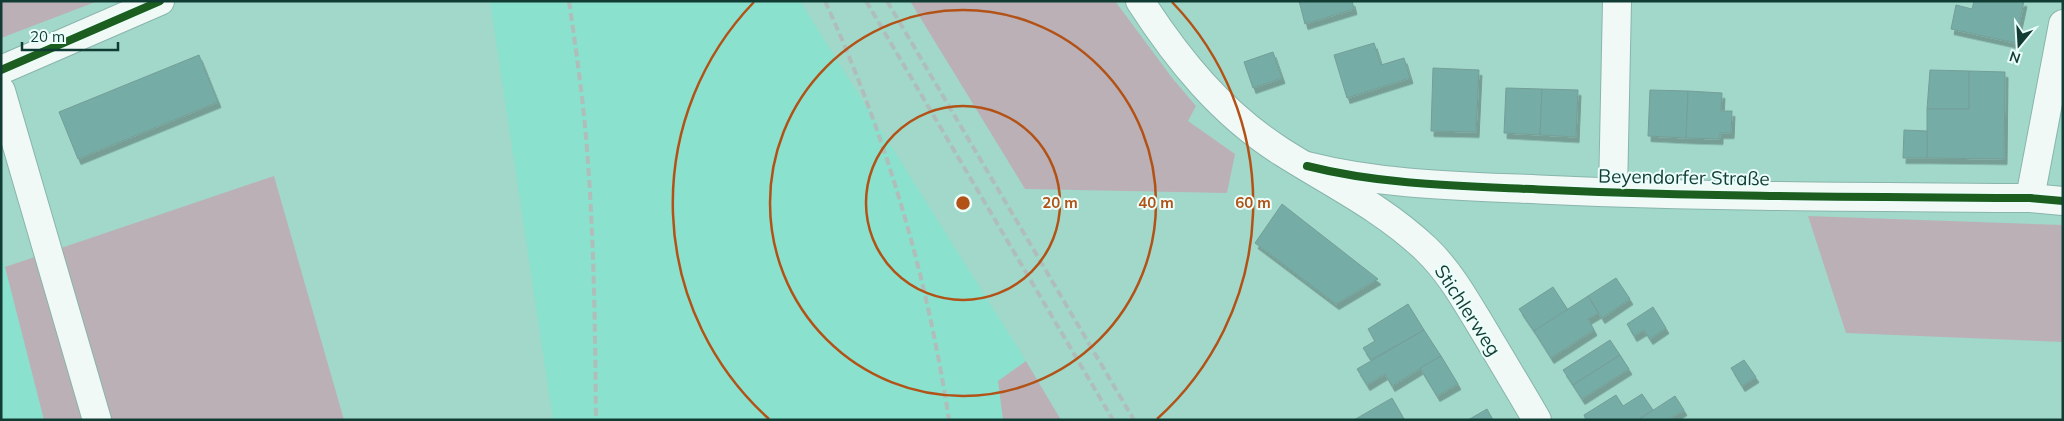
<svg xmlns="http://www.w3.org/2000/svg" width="2064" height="421" font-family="Mulish,sans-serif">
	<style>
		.built { fill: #8ae1cd }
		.green { fill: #bcb0b7 }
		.building { fill: #76aca6; stroke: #759e98; filter: url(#shadow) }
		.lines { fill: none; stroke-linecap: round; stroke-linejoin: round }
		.minor-casing { stroke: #89b5ab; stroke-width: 30 }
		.minor { stroke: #f1f9f7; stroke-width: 28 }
		.rail { stroke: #afbeba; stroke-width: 4; stroke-dasharray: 8 4; stroke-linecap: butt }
		.cycleway-casing { stroke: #ecfef9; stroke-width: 11 }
		.cycleway { stroke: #1b5e20; stroke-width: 8 }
		.ring { fill: none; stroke: #b25216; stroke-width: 2.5 }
		.labels { text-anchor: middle; stroke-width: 4; stroke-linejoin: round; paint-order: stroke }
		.street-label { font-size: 19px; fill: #113c34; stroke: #ecfef9 }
		.centre { fill: #b25216; stroke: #ecfef9; stroke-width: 2.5 }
		.ring-label { font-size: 15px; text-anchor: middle; font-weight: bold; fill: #b25216; stroke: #ecfef9; stroke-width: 4; stroke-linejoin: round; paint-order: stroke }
	</style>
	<defs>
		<filter id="shadow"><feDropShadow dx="3" dy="5.5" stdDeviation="0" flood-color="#0004"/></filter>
	</defs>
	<rect width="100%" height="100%" fill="#a1d8ca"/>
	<g class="built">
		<path d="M490 1H800L1026 361 998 381 1003 420H553Z"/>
		<path d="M1 255 5 267 44 420H1Z"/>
	</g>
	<g class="green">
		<path d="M1 1H98L1 38Z"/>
		<path d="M910 1H1115L1173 79 1196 106 1188 121 1235 154 1227 193 1025 189Z"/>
		<path d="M274 176 344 420H44L5 267Z"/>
		<path d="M1808 216 2063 225V342L1846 333Z"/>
		<path d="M1026 361 1061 420H1003L998 381Z"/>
	</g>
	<g class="building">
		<path d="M1299 1H1352L1354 9 1305 24Z"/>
		<path d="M1974 1H2024L2015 43 1951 29 1956 5 1972 9Z"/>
		<path d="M1374 43 1381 65 1404 58 1410 78 1347 98 1334 55Z"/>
		<path d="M1273 52 1282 78 1253 88 1244 62Z"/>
		<path d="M199 55 218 102 78 159 59 112Z"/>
		<path d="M1433 68 1479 70 1476 132 1431 131Z"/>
		<path d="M1930 70 1969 71V109H1927Z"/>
		<path d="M1969 71 2005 72 2004 159 1927 158V109H1969Z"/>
		<path d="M1506 88 1542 89 1540 135 1504 133Z"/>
		<path d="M1542 89 1578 90 1576 137 1540 135Z"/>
		<path d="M1650 90 1688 91 1686 138 1648 136Z"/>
		<path d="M1688 91 1722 93 1721 111H1732L1731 133H1720V139L1686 138Z"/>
		<path d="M1904 130 1927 131V158H1903Z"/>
		<path d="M1282 204 1378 279 1336 304 1255 243Z"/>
		<path d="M1616 278 1630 299 1602 318 1588 296Z"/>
		<path d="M1553 287 1568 310 1534 331 1519 309Z"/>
		<path d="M1588 296 1598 313 1588 319 1594 330 1551 358 1534 331Z"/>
		<path d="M1408 304 1424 330 1371 360 1363 348 1375 341 1368 329Z"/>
		<path d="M1653 307 1666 328 1650 339 1644 330 1634 336 1627 324Z"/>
		<path d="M1424 330 1441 356 1392 386 1385 374 1367 385 1357 369Z"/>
		<path d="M1610 340 1620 355 1573 385 1563 370Z"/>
		<path d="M1620 355 1629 369 1582 399 1573 385Z"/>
		<path d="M1441 356 1458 384 1437 396 1420 368Z"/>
		<path d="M1744 360 1756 377 1742 386 1731 368Z"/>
		<path d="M1642 394 1653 410 1638 420H1586L1584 415 1616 395 1623 406Z"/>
		<path d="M1675 396 1684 410 1668 420H1638Z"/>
		<path d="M1392 398 1404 419 1402 420H1354Z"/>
		<path d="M1487 409 1493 420H1468Z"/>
	</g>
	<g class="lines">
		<g class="minor-casing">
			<g id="minor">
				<path d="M1140 1C1178 60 1222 114 1282 152 1331 183 1383 208 1426 249 1450 272 1466 301 1483 329 1501 359 1519 389 1537 420"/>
				<path d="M1 70 160 1"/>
				<path d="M1 91 97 420"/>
				<path d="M1307 166C1386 186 1469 186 1551 190 1710 197 1871 197 2030 198L2063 201"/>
				<path d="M1613 192 1617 1"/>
				<path d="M2030 198 2063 24"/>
			</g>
		</g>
		<use href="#minor" class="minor"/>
		<g class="rail">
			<path d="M569 1C575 43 581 84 585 126 594 224 595 322 596 420"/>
			<path d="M825 1C886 135 927 275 949 420"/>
			<path d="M866 1 1113 420"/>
			<path d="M887 1 1134 420"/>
		</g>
		<g class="cycleway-casing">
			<g id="cycleway">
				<path d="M1 70 160 1"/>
				<path d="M1307 166C1386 186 1469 186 1551 190 1710 197 1871 197 2030 198L2063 201"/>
			</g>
		</g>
		<use href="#cycleway" class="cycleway"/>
	</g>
	<g class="ring">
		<circle cx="963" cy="203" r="97"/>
		<circle cx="963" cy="203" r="193"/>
		<path d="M769 419A290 290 0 0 1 754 2M1172 2A290 290 0 0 1 1157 419"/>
	</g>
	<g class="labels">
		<g class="street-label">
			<text transform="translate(1684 177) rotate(1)" y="7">Beyendorfer Straße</text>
			<text transform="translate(1468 310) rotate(57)" y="7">Stichlerweg</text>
		</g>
	</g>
	<circle cx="963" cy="203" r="8" class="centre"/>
	<g class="ring-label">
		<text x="1060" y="208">20 m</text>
		<text x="1156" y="208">40 m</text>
		<text x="1253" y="208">60 m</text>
	</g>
	<rect width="2064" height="421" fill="none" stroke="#113c34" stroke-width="5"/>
	<g transform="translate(2019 45) rotate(198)" stroke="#ecfef9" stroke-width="4" paint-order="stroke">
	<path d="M0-4L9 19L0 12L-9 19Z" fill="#113c34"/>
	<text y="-8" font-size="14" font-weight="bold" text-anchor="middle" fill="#113c34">N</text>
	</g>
	<path d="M22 42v8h96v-8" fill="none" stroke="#113c34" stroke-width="2.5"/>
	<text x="30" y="42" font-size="15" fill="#113c34" stroke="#ecfef9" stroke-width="4" paint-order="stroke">20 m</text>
</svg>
